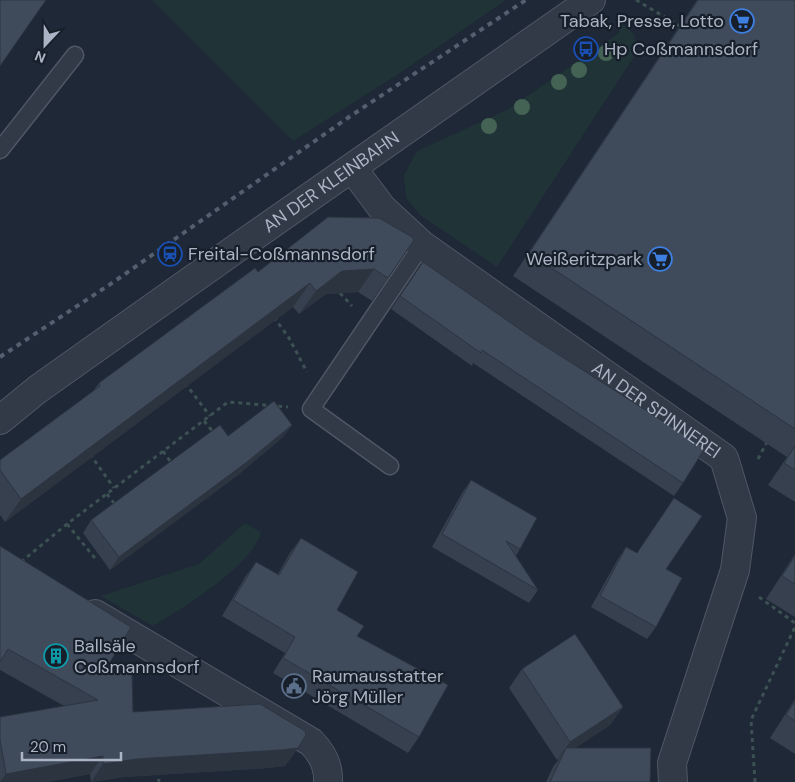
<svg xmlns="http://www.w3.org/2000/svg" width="795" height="782" font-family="'DM Sans',sans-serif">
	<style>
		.green { fill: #203437 }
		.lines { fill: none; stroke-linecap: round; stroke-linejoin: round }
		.service-casing { stroke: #4f5765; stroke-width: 19 }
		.minor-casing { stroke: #4f5765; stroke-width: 30 }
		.path { stroke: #3d5154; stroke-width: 3; stroke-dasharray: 4 4; stroke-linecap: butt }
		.service { stroke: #313a46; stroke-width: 16 }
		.minor { stroke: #313a46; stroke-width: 28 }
		.rail { stroke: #535e6e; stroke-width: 4; stroke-dasharray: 5 5; stroke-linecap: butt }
		.tree { fill: #446355 }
		.wall { fill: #36404e }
		.shaded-wall { fill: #2c3440 }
		.building { fill: #3f4a5b; stroke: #2c3440 }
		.labels { text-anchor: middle; stroke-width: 4.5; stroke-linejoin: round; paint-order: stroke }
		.poi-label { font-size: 18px; fill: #abb4c4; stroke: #171f2a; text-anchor: start }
		.street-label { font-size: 18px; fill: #abb4c4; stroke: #171f2a }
	</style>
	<rect width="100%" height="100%" fill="#1e2836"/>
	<g class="green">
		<path d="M152 0H506L403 71 293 141Z"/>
		<path d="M620 22 634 34 637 52 497 267 420 215 406 198 404 175 417 151 507 110 619 33Z"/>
		<path d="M245 523 261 532C252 566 183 608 153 626L101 596 199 564Z"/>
	</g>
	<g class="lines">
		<g class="service-casing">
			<g id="service">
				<path d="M0 150 75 55"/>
				<path d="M390 466 311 409 422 245"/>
			</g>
		</g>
		<g class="minor-casing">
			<g id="minor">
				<path id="s1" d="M352 168 382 208 422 245 724 458 742 518 735 570 672 763 673 782"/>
				<path id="s2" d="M0 420 38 389 227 255 591 0"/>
				<path d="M95 614 311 742C322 753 329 767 328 782"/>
			</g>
		</g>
		<g class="path">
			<path d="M636 0 680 26"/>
			<path d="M340 293 352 306"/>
			<path d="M274 317 289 338 307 372"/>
			<path d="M185 383 210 416"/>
			<path d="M204 421 214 433"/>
			<path d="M163 451 173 465"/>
			<path d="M90 454 114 488"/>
			<path d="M758 459 768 440"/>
			<path d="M107 494 117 507"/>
			<path d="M67 524 94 557 98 553"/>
			<path d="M21 562 67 524 228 402 288 407"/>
			<path d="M759 597 795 623"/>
			<path d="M158 771 159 782"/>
			<path d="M755 782 751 720 795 627"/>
		</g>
		<use href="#service" class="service"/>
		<use href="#minor" class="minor"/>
		<path class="rail" d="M0 357 115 281 349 117 526 0"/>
	</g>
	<g class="tree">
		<circle cx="606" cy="53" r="8"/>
		<circle cx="579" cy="70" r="8"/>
		<circle cx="559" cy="82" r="8"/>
		<circle cx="522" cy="107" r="8"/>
		<circle cx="489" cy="126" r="8"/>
	</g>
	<g class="wall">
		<path d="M697 0H795V502L768 485 787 457 513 276Z"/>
		<path d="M414 240 372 301 358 292 326 294 299 314 293 307 5 522 0 515V460L93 391 99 383 258 272Z"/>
		<path d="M423 262 683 483 674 496 473 363 472 366 391 309Z"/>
		<path d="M292 425 283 437 238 475 110 570 83 533 91 520 228 436Z"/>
		<path d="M471 480 520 549 516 556 538 590 529 603 432 547 462 493Z"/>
		<path d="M301 538 337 610 357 636 419 737 408 753 273 673 285 653 222 616 245 577 256 562 278 574 290 553Z"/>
		<path d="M0 546 110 662 133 712 298 748 285 766 268 768 124 777 91 782 90 774 47 782H0V717L64 706 0 670Z"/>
		<path d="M626 547 666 569 656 627 647 639 591 607 618 559Z"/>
		<path d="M795 554V617L766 599Z"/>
		<path d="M522 669 623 707 610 725 575 748 650 782H546L553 767 559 759 557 760 509 688Z"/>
		<path d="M795 699V754L770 738Z"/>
	</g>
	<g class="shaded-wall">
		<path d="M374 269 358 292 326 294 299 314 316 291 342 271Z"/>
		<path d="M310 283 293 307 5 522 21 499Z"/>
		<path d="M292 425 283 437 238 475 110 570 119 557Z"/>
		<path d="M623 707 610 725 562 757 566 748 559 759 557 760 570 742Z"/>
		<path d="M298 748 285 766 268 768 124 777 91 782 103 764 137 759Z"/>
		<path d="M103 756 90 774 47 782H0L6 774Z"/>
	</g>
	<g class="building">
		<path d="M0 0H46L0 66Z"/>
		<path d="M698 0H795V429L529 253Z"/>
		<path d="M328 217 379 218 412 237 414 240 388 278 374 269 342 271 316 291 310 283 21 499 0 470V460L100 386 99 383 255 268 258 272Z"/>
		<path d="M423 262 534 339 705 448 683 483 482 350 481 353 400 296Z"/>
		<path d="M274 401 292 425 247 462 119 557 91 520 220 425 228 436Z"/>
		<path d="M795 446V470L784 463Z"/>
		<path d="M471 480 537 518 520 549 506 541 538 590 442 534Z"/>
		<path d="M674 498 702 516 666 569 682 578 656 627 600 596 626 547 637 553Z"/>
		<path d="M301 538 358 572 337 610 364 626 357 636 448 685 419 737 283 658 295 637 233 600 256 562 279 575Z"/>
		<path d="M0 546 131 627 110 662 132 674 133 712 260 704 305 731 306 735 298 748 281 750 137 759 103 764V756L6 774 0 740V717L98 700 8 649 0 662Z"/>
		<path d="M795 556V584L782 576Z"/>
		<path d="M575 634 623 707 570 742 522 669Z"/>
		<path d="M795 701V721L786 715Z"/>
		<path d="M566 748H651L650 782H550Z"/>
	</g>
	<defs>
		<g id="supermarket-ring" transform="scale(1.25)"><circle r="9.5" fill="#171f2a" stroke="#3f7fe0" stroke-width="1.5"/><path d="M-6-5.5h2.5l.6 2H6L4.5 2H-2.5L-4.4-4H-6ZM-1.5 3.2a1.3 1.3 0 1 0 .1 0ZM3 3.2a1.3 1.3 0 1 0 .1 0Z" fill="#3f7fe0"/></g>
		<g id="bus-ring" transform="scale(1.25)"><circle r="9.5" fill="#171f2a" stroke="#1a4fb4" stroke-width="1.5"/><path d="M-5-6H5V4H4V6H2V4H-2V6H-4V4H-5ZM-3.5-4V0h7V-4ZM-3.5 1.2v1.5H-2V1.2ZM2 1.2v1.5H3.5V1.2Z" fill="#1a4fb4"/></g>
		<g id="station-ring" transform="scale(1.25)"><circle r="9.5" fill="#171f2a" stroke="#1a4fb4" stroke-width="1.5"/><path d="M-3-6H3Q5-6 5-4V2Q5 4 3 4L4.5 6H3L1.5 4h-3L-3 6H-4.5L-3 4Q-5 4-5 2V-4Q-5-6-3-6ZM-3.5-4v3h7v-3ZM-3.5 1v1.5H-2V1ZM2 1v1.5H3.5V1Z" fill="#1a4fb4"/></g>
		<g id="building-ring" transform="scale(1.25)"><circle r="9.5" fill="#171f2a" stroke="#0f9aa8" stroke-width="1.5"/><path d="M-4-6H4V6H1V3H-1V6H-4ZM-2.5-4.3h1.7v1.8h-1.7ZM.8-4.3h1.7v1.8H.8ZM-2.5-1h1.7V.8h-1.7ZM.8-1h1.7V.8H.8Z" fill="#0f9aa8"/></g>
		<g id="civic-ring" transform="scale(1.25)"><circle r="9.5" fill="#171f2a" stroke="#5c6f8a" stroke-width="1.5"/><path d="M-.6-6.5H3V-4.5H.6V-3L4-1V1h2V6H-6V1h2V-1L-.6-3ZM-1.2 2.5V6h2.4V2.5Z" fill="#5c6f8a"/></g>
	</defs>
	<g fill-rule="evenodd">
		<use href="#supermarket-ring" x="742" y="21"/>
		<use href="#bus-ring" x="586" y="49"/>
		<use href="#station-ring" x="170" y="254"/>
		<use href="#supermarket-ring" x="660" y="259"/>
		<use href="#building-ring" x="56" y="656"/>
		<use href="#civic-ring" x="294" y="686"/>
	</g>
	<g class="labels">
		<g class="poi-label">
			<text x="724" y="27" text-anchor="end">Tabak, Presse, Lotto</text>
			<text x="604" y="55">Hp Coßmannsdorf</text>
			<text x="188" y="260">Freital-Coßmannsdorf</text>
			<text x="642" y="265" text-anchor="end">Weißeritzpark</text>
			<text x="74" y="652">Ballsäle<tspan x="74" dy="21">Coßmannsdorf</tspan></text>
			<text x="312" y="682">Raumausstatter<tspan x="312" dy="21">Jörg Müller</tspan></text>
		</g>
		<g class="street-label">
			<text dy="6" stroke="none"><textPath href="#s2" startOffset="408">AN DER KLEINBAHN</textPath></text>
			<text dy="6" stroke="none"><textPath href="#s1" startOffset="391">AN DER SPINNEREI</textPath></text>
		</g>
	</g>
	<g transform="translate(45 45) rotate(202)" stroke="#171f2a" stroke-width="4" paint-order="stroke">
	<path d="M0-4L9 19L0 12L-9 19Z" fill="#abb4c4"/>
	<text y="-8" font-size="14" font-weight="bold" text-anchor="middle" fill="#abb4c4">N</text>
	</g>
	<path d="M22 752v8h99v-8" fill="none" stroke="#abb4c4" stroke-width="2.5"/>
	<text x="30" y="752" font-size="15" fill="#abb4c4" stroke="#171f2a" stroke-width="4" paint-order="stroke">20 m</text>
</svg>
